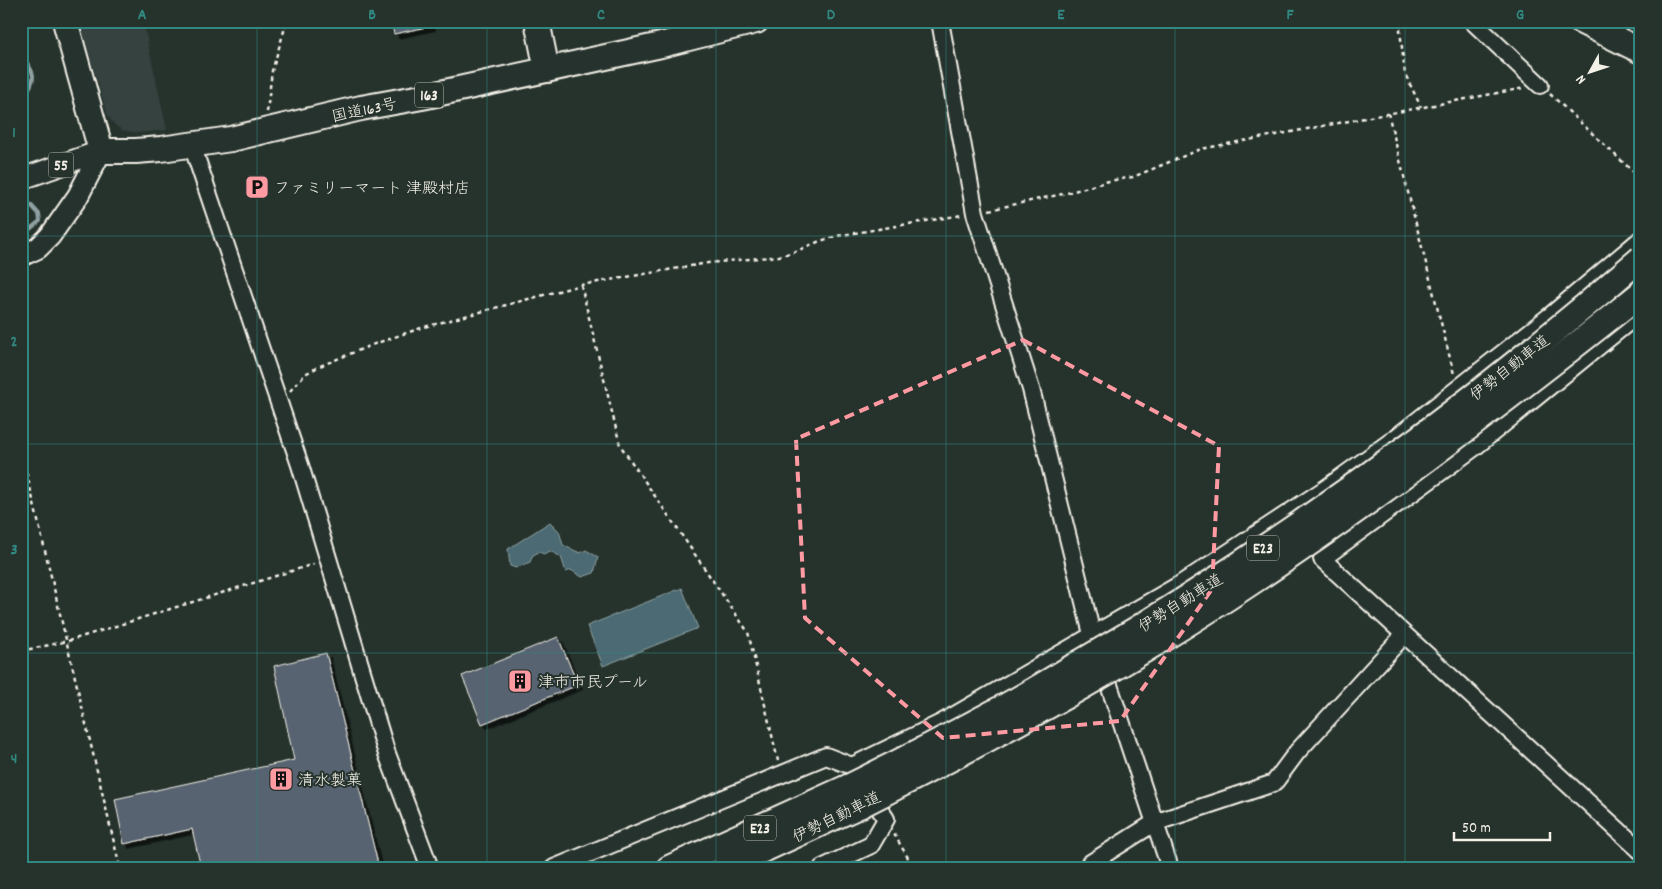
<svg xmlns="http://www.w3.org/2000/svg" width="1662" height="889" font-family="Dekko,'Klee One',sans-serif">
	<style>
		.built { fill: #354241 }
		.water { fill: #4c6b73; stroke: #8fa1a2 }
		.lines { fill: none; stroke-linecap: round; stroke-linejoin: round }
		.stream { stroke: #8fa1a2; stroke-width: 4 }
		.building { fill: #596471; stroke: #f4f1e8; filter: url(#shadow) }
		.minor-casing { stroke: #f4f1e8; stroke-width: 20 }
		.major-casing { stroke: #f4f1e8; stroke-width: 24 }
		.highway-casing { stroke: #f4f1e8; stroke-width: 28 }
		.path { stroke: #f4f1e8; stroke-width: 2.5; stroke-dasharray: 4 4; stroke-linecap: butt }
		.minor { stroke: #26332d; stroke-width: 16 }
		.major { stroke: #26332d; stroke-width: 20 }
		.highway { stroke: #26332d; stroke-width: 24 }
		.highway-bridge-casing { stroke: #f4f1e8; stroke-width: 28; stroke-linecap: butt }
		.highway-bridge { stroke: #26332d; stroke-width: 24 }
		.marked { fill: none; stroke: #ff9aa2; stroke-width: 4; stroke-dasharray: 10 6; stroke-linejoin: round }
		.grid { fill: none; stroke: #318880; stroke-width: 1; stroke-opacity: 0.55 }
		.labels { text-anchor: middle; stroke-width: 4; stroke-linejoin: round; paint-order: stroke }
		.shield { fill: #26332d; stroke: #b6b8b0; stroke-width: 1 }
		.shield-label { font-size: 15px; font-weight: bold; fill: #f4f1e8 }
		.street-label { font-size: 16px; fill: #f4f1e8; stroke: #26332d }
		.poi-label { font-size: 16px; fill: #f4f1e8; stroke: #26332d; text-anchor: start }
		.neatline { fill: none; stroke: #318880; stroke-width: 2 }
		.grid-label { font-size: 16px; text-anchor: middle; font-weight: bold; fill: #318880 }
	</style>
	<defs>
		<filter id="shadow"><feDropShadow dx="4.5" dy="4.5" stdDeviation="0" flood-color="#0009"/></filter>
	</defs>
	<rect width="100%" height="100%" fill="#26332d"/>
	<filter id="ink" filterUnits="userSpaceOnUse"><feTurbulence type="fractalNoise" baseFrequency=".02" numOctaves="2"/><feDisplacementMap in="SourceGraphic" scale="10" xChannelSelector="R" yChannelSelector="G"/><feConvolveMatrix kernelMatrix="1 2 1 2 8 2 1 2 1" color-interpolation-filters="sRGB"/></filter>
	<g filter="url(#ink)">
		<path class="built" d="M79 21H143L167 130 138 133 122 130 115 125 108 116Z"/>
		<g class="water">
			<path d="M550 522 559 531 563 545 580 553 586 550 598 557 594 573 582 577 571 570 566 572 561 557 550 551 544 554 539 552 533 555 530 562 516 568 510 566 508 549Z"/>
			<path d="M682 588 698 628 603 666 587 626Z"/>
		</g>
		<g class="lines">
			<g class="stream">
				<path d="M21 55C39 77 35 79 21 101"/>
				<path d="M21 194 39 214 40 221 21 236"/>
			</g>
		</g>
		<g class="building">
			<path d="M391 21H430L431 26 394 34Z"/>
			<path d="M558 637 578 685 482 724 462 676Z"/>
			<path d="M326 653 379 868H201L192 829 124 844 115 799 294 760 274 666Z"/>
		</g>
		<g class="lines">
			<g class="minor-casing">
				<g id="minor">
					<path d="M940 21 975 213 1031 389 1092 634 1170 868"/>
					<path d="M1472 21 1540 85"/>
					<path d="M192 145 300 465 386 751 430 868"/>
					<path d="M1641 312 1475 447 1322 559 1641 851"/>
					<path d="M852 766 943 722 1179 585 1325 489 1394 439 1551 315 1641 239"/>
					<path d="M554 868 826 756 852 766 886 819 871 845 822 868"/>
					<path d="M1088 868 1089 864 1154 823 1274 783 1297 752 1404 635"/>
				</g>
			</g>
			<g class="major-casing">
				<g id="major">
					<path d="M21 179 101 151"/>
					<path d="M21 256 38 248 50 236 78 196 101 151"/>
				</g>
			</g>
			<g class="highway-casing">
				<g id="highway">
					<path d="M65 21 101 151H136L161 149 231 139 361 108 422 97 661 45 756 21"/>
					<path d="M537 21 547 70"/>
					<path d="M1580 21 1641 51"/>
					<path d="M669 868 850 786"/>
					<path d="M724 868 861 805"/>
				</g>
			</g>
			<g class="path">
				<path d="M1399 21 1405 74 1421 107"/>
				<path d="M1550 94 1641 179"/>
				<path d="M267 112 272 71 287 21"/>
				<path d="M1388 113 1454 374"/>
				<path d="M989 210 1067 193 1109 181 1133 177 1201 149 1524 88"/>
				<path d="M581 285 620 445 748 632 778 761"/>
				<path d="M290 391 305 374 320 366 377 343 424 327 581 285 708 263 779 256 794 252 820 241 837 236 962 215"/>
				<path d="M21 449 120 868"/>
				<path d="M21 651 68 641 314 564"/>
				<path d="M894 834 914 868"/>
			</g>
			<use href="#minor" class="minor"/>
			<use href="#major" class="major"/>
			<use href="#highway" class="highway"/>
			<g class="highway-bridge-casing">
				<g id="highway-bridge">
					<path d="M850 786C903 760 955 733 1007 705 1034 691 1060 674 1086 659 1283 544 1469 408 1641 258"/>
					<path d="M861 805C960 755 1058 703 1153 645 1270 574 1381 495 1489 412 1540 373 1591 334 1641 293"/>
				</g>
			</g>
			<use href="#highway-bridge" class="highway-bridge"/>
		</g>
	</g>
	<path class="marked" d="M1023 340 1219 446 1212 589 1120 721 943 738 805 618 796 439Z"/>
	<path class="grid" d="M257 21V868M487 21V868M716 21V868M946 21V868M1175 21V868M1405 21V868M21 236H1641M21 444H1641M21 653H1641"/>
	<defs>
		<g id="parking-square" transform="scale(1.25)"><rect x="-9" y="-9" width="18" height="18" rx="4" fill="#ff9aa2" stroke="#26332d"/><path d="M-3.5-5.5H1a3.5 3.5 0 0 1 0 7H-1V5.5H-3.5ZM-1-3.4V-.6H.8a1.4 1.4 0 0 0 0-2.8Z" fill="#111"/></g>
		<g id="building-square" transform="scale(1.25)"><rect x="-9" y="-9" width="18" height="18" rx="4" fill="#ff9aa2" stroke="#26332d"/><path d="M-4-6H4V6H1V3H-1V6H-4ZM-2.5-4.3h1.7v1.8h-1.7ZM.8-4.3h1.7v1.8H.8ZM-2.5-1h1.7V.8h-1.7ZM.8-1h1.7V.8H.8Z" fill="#111"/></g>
	</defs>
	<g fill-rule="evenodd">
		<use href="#parking-square" x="257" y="187"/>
		<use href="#building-square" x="520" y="681"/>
		<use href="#building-square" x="281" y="779"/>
	</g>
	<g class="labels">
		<g class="shield">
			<rect x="415" y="82.5" width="28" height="25" rx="4"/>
			<rect x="48.5" y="152.5" width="25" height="25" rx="4"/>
			<rect x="1247" y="535.5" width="32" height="25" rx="4"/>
			<rect x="744" y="815.5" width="32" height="25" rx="4"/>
		</g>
		<g class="shield-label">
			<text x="429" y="100">163</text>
			<text x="61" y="170">55</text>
			<text x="1263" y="553">E23</text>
			<text x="760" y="833">E23</text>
		</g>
		<g class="street-label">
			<text transform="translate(364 109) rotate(-12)" y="6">国道163号</text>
			<text transform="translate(1509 367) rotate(-38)" y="6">伊勢自動車道</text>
			<text transform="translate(1180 602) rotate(-32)" y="6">伊勢自動車道</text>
			<text transform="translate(836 816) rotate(-26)" y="6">伊勢自動車道</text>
		</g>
		<g class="poi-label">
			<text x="274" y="193">ファミリーマート 津殿村店</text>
			<text x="538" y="687">津市市民プール</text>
			<text x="298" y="785">清水製菓</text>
		</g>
	</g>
	<rect width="1662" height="889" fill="none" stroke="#26332d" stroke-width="55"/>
	<g transform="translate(1590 72) rotate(230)" stroke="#26332d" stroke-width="4" paint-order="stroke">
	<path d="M0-4L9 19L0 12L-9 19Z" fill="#f4f1e8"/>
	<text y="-8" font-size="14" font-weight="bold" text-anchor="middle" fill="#f4f1e8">N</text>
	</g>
	<path d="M1454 832v8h96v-8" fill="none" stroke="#f4f1e8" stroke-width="2.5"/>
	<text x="1462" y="832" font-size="15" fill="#f4f1e8" stroke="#26332d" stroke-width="4" paint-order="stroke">50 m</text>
	<rect x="28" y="28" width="1606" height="834" class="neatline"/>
	<g class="grid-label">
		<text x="142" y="19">A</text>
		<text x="372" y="19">B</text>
		<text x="601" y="19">C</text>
		<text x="831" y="19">D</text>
		<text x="1061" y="19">E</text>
		<text x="1290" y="19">F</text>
		<text x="1520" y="19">G</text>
		<text x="14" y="137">1</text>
		<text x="14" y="346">2</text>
		<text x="14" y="554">3</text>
		<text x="14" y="763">4</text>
	</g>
</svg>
